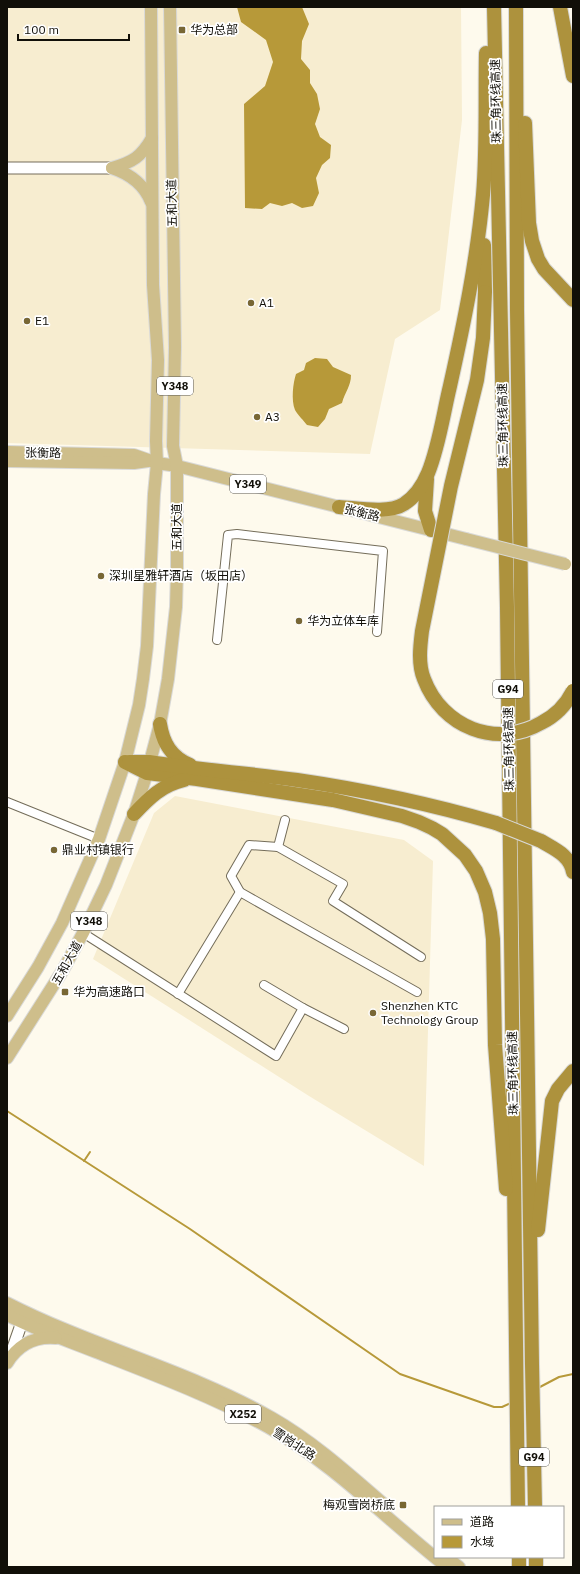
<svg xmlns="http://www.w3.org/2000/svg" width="580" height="1574" font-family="'IBM Plex Sans','Noto Sans SC',sans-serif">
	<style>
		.built { fill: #f7edd0 }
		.water { fill: #b79939 }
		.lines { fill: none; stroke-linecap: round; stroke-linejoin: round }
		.stream { stroke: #b79939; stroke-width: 2 }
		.street-casing { stroke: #746d5a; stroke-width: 10 }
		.secondary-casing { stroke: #746d5a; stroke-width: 13 }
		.primary-casing { stroke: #d9d9d7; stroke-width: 14 }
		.highway-casing { stroke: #d9d9d7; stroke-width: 16 }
		.street { stroke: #fff; stroke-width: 8 }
		.secondary { stroke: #fff; stroke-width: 11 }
		.primary { stroke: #cebe8b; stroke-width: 12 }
		.highway { stroke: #ad923d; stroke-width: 14 }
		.primary-bridge-casing { stroke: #d9d9d7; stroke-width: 14; stroke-linecap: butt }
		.highway-bridge-casing { stroke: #d9d9d7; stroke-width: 16; stroke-linecap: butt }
		.primary-bridge { stroke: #cebe8b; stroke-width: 12 }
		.highway-bridge { stroke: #ad923d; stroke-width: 14 }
		.poi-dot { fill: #786735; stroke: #fff; stroke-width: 1.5 }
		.labels { text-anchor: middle; stroke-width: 3.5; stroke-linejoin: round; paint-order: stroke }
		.shield { fill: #fff; stroke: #585752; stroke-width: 1 }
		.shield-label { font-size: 11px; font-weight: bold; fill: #110f08 }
		.poi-label { font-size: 12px; fill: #110f08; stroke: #fff; text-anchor: start }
		.street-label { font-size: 12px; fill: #110f08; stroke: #fff }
	</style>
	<rect width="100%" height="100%" fill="#fefaed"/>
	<g class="built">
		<path d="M7 7H461L462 120 440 310 395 339 370 454 7 443Z"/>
		<path d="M175 796 404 840 433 861 424 1166 309 1096 93 959 154 813Z"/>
	</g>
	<g class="water">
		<path d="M237 7H302L309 24 302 41 301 59 310 70V83L317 94 320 109 315 124 320 137 331 145 330 158 322 165 316 178 319 193 313 206 302 208 292 203 282 206 270 203 262 209 245 208 244 104 265 86 273 62 266 40 241 22Z"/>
		<path d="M315 358 327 359 333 367 351 375C351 386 345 392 342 403L329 409 325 419 318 427 307 425C304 421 298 415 295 410 291 400 293 383 296 374L304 370 306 363Z"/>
	</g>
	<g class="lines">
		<g class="stream">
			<path d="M7 1111 190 1229 400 1374 494 1407H502L511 1403"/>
			<path d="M84 1161 90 1152"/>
			<path d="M538 1388 559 1377 573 1374"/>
		</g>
		<g class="street-casing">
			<g id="street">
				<path d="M217 640 228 535 237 534 383 551 377 632"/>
				<path d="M7 802 99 839"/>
				<path d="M278 847 343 884 333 901 421 957"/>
				<path d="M240 892 231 876 249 845 278 847 285 820"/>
				<path d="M83 933 276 1056 303 1008 264 985"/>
				<path d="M178 994 240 892 417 992"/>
				<path d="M303 1008 344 1029"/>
			</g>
		</g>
		<g class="secondary-casing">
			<g id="secondary">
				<path d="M7 168H112"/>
				<path d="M9 1359 22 1322 23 1314"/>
			</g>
		</g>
		<g class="primary-casing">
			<g id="primary">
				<path d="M112 168C130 174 144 184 151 202"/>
				<path d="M112 168C133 162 141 157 152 138"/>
				<path d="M7 452 134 455 157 463 177 466 466 539"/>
				<path d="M7 461 134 463 148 461"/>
				<path d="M7 1016 38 967 62 923 99 839 125 762 139 705 143 679 147 646 154 494 157 463 156 441 158 360 153 285 151 7"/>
				<path d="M7 1058 63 970 83 933 106 885 134 814 147 773 160 724 168 679 176 607 177 570V466L173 446 175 347 170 7"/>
				<path d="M7 1303C93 1347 188 1370 272 1418 314 1442 350 1475 387 1507"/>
				<path d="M7 1315C36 1330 66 1340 96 1352 155 1375 213 1397 268 1427 334 1464 388 1521 447 1567"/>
				<path d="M7 1363C18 1345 34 1336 56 1338"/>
				<path d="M446 1557 459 1567"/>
			</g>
		</g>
		<g class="highway-casing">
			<g id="highway">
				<path d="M494 7 507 607 518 1507"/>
				<path d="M516 7 517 310 532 1364 535 1507"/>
				<path d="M560 7 573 76"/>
				<path d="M525 123 529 223 532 241 538 259 544 269 573 300"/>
				<path d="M484 245 485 292"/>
				<path d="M427 479 425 511 431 530"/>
				<path d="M339 507C357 508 389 514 404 504 415 497 423 485 428 473 439 446 443 415 450 386 464 323 477 260 483 195 487 148 485 100 486 53"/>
				<path d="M160 724C163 743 171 757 190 765"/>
				<path d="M125 762 147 773 197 779 333 800 402 816 419 822 432 828 442 834 465 855 476 871 485 892 490 913 493 939 495 1045 506 1189"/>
				<path d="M129 762H149C199 770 248 773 297 780 365 790 431 804 496 823"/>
				<path d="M134 814C149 798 162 785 184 780"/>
				<path d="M541 841C554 849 570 855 573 872"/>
				<path d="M538 1230 552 1101 558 1089 573 1071"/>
				<path d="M519 1557V1567"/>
				<path d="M536 1557V1567"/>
			</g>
		</g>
		<use href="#street" class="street"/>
		<use href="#secondary" class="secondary"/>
		<use href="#primary" class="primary"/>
		<use href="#highway" class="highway"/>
		<g class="primary-bridge-casing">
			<path id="primary-bridge" d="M466 539 565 564"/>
		</g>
		<g class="highway-bridge-casing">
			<g id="highway-bridge">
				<path d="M485 292 483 338 477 380 451 486 422 631C420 647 418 664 424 679 442 727 496 749 541 723 555 716 566 705 573 691"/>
				<path d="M496 823 541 841"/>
			</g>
		</g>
		<use href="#primary-bridge" class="primary-bridge"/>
		<use href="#highway-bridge" class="highway-bridge"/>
	</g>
	<g class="poi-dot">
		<rect x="178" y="26" width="8" height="8" rx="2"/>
		<circle cx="251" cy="303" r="4"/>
		<circle cx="27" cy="321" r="4"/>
		<circle cx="257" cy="417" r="4"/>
		<circle cx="101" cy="576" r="4"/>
		<circle cx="299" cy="621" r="4"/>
		<circle cx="54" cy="850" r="4"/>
		<rect x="61" y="988" width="8" height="8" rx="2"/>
		<circle cx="373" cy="1013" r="4"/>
		<rect x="399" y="1501" width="8" height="8" rx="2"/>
	</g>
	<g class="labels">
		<g class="shield">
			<rect x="157" y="377" width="36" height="18" rx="3"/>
			<rect x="230" y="475" width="36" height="18" rx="3"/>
			<rect x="493" y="680" width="30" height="18" rx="3"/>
			<rect x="71" y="912" width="36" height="18" rx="3"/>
			<rect x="225" y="1405" width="36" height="18" rx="3"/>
			<rect x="519" y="1448" width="30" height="18" rx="3"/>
		</g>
		<g class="shield-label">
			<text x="175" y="390">Y348</text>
			<text x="248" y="488">Y349</text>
			<text x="508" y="693">G94</text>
			<text x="89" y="925">Y348</text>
			<text x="243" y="1418">X252</text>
			<text x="534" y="1461">G94</text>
		</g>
		<g class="poi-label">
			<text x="190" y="34">华为总部</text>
			<text x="259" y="307">A1</text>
			<text x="35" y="325">E1</text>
			<text x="265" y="421">A3</text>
			<text x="109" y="580">深圳星雅轩酒店（坂田店）</text>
			<text x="307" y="625">华为立体车库</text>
			<text x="62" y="854">鼎业村镇银行</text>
			<text x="73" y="996">华为高速路口</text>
			<text x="381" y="1010">Shenzhen KTC<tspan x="381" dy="14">Technology Group</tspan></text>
			<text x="395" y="1509" text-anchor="end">梅观雪岗桥底</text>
		</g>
		<g class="street-label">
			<text transform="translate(496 101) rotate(-91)" y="4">珠三角环线高速</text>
			<text transform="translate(172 203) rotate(-91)" y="4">五和大道</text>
			<text transform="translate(503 425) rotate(-91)" y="4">珠三角环线高速</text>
			<text transform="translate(43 453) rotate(1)" y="4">张衡路</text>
			<text transform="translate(362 513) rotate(14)" y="4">张衡路</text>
			<text transform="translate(177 527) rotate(-90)" y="4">五和大道</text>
			<text transform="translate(509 749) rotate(-91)" y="4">珠三角环线高速</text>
			<text transform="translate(67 963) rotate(-61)" y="4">五和大道</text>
			<text transform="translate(513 1073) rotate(-91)" y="4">珠三角环线高速</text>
			<text transform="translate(294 1444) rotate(33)" y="4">雪岗北路</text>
		</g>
	</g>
	<rect width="580" height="1574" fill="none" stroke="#110f08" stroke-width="16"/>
	<rect x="434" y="1506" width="130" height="52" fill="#ffffff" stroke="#a09f9c"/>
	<rect x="442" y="1519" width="20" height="6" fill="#cebe8b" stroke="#a09f9c"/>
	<text x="470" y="1526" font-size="12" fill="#110f08">道路</text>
	<rect x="442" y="1536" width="20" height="12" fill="#b79939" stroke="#a09f9c"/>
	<text x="470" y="1546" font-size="12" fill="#110f08">水域</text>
	<path d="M18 34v6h111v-6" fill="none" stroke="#110f08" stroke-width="2"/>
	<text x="24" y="34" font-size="12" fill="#110f08" stroke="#ffffff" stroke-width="3" paint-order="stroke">100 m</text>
</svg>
